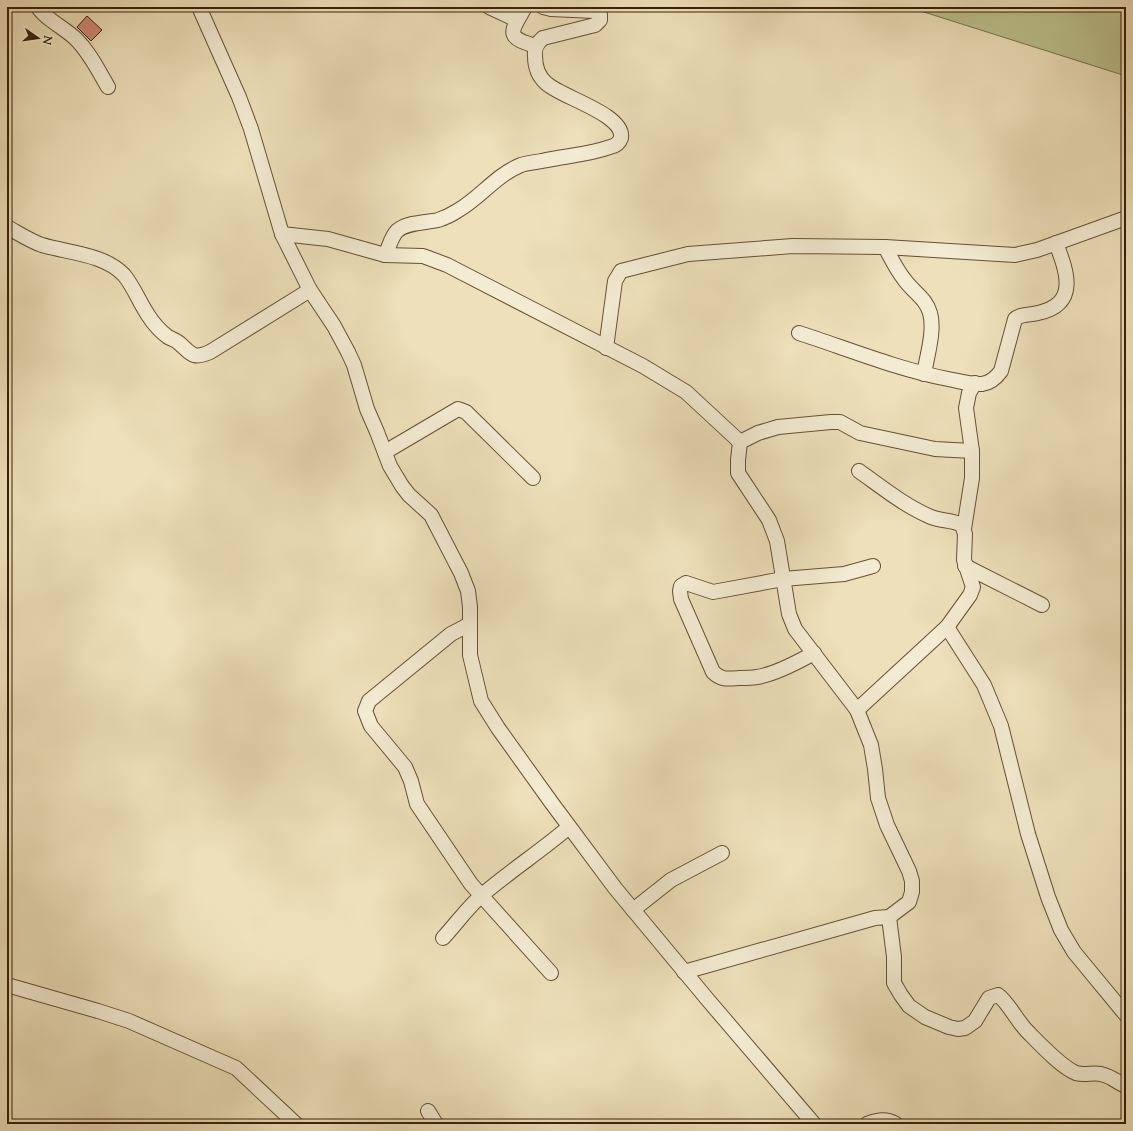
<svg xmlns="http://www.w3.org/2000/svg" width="1133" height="1131" font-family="'Sorts Mill Goudy',serif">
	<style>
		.green { fill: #bbc18d; stroke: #7a704a }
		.building { fill: #d08a76; stroke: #382008 }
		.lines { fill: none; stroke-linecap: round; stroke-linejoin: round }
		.minor-casing { stroke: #655034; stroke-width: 16 }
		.minor { stroke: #f3ebd2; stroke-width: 14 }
	</style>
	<rect width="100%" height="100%" fill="#ede0ba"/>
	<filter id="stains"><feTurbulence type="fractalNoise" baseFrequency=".005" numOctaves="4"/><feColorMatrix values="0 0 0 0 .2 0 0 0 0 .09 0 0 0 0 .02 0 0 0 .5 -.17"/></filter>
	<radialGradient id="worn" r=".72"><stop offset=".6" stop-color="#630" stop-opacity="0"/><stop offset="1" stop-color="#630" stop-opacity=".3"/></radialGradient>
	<path class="green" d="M908 7H1126V76Z"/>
	<path class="building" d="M87 16 102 30 91 41 77 27Z"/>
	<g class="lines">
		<g class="minor-casing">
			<g id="minor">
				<path d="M38 7C44 18 66 29 76 39 90 53 98 70 108 87"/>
				<path d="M199 7 239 97 251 129 282 234 310 290 334 326 348 352 354 365 367 409 377 432 390 466 402 486 409 495 431 515 461 573 468 591 470 607V655L481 701 498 728 551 802 615 888 708 1000 814 1124"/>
				<path d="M489 7 517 20"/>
				<path d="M525 7C511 32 504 37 536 46"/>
				<path d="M7 227C18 233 30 241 42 245 69 253 104 254 124 275 134 287 139 302 148 315 153 323 160 331 168 337 172 339 176 340 179 343 191 353 192 360 210 352L310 290"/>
				<path d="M282 234 328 239 385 255 423 256 447 265 643 366 686 392 740 442"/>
				<path d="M885 247C891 258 896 269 904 279 912 291 926 298 930 313 935 330 927 356 924 374"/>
				<path d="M385 255C389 248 391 237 397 231 407 222 425 223 438 220 444 218 451 215 457 211 480 198 496 175 521 165 527 163 535 162 542 161 564 156 588 155 610 147 615 146 619 144 621 138 625 114 560 97 546 83 538 76 535 66 535 56 534 48 537 43 543 38L595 25 600 20V15L594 11 551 9 543 7"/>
				<path d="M799 333C848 349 897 369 948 379 959 381 971 385 982 384 990 383 996 378 1001 371L1015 319C1020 314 1031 315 1038 313 1079 304 1067 272 1056 243"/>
				<path d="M606 348 615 281 621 271 688 254 793 246 885 247 1015 255 1037 250 1126 218"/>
				<path d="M385 452 458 409 466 412 533 478"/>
				<path d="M964 529 972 478V451L966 408 969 393 975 383"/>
				<path d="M965 566 1042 605"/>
				<path d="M470 624 451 634 369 701 365 711 371 726 405 767 411 781 417 804 471 884 551 973"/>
				<path d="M947 627 984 685 1001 726 1028 834 1048 897 1061 930 1074 952 1126 1015"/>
				<path d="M814 653C798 662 776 674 757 677 751 678 745 678 739 678 728 679 721 680 713 672L681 599 680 591 681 586 686 583 713 592 783 579 844 574 873 566"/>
				<path d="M857 710 947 627 970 595 973 587 964 560 965 534 962 525C952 520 941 521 931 517 905 506 883 488 859 471"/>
				<path d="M633 910 671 880 722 853"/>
				<path d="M889 917 909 902 912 892V881L909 871 887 825 878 798 875 769 871 745 857 710 795 629 789 614 777 541 769 520 738 473V460L740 442 758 433 778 427 831 422H840L860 433 935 449 972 451"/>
				<path d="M443 938C456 924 468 907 482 895 510 871 541 851 569 827"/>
				<path d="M684 972 875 918 889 917 894 957V983L901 995 909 1006 925 1017 949 1027 958 1029 965 1028 975 1021 989 998 998 995C1008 1002 1017 1021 1027 1031 1039 1043 1061 1067 1076 1073 1086 1076 1095 1071 1104 1075 1112 1077 1118 1083 1126 1086"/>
				<path d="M7 985 98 1011 129 1021 236 1068 296 1124"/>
				<path d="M428 1111 436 1124"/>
				<path d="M867 1124C877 1120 886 1118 896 1124"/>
			</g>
		</g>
		<use href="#minor" class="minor"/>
	</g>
	<rect width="1133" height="1131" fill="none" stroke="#ede0ba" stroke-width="24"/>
	<rect x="8" y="8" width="1117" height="1115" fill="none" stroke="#382008" stroke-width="2"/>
	<rect x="12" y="12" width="1109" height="1107" fill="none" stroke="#382008"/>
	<g transform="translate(38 38) rotate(103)" stroke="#f3ebd2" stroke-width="3" paint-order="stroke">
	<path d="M0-3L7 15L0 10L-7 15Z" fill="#382008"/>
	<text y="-6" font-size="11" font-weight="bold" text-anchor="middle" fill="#382008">N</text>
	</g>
	<rect width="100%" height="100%" filter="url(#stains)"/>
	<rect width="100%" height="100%" fill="url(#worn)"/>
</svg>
